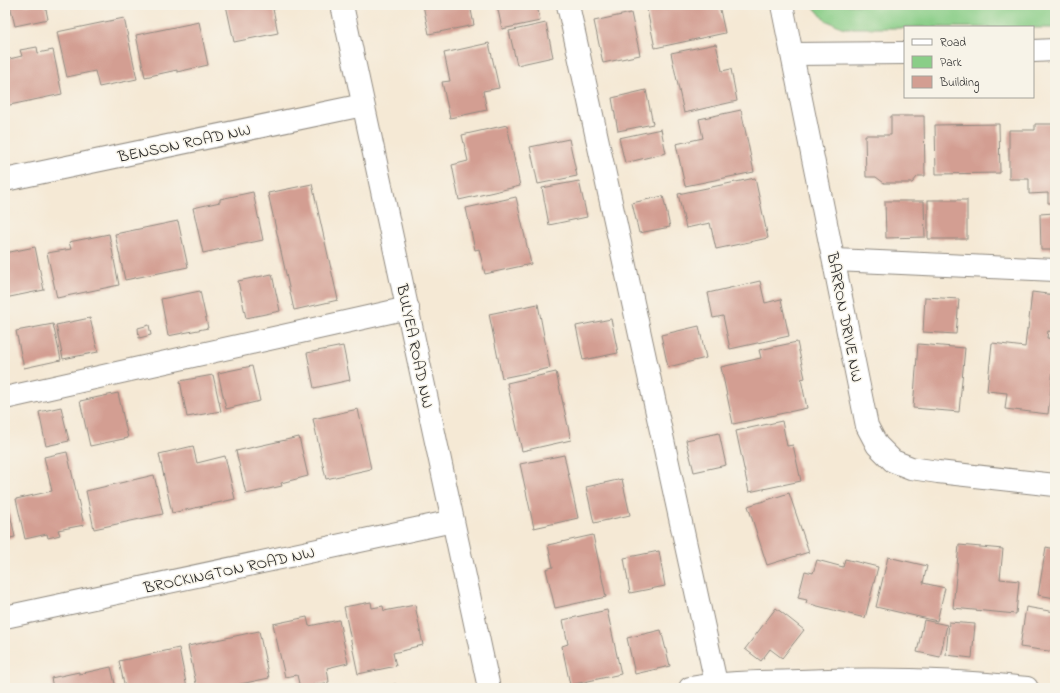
<svg xmlns="http://www.w3.org/2000/svg" width="1060" height="693" font-family="'Indie Flower',sans-serif">
	<style>
		.green { fill: #8ace88; stroke: #5a7c5a }
		.building { fill: #d39e92 }
		.lines { fill: none; stroke-linecap: round; stroke-linejoin: round }
		.minor-casing { stroke: #908a80; stroke-width: 24 }
		.minor { stroke: #fff; stroke-width: 22 }
		.labels { text-anchor: middle; stroke-width: 3; stroke-linejoin: round; paint-order: stroke }
		.street-label { font-size: 16px; fill: #2b2b2b; stroke: #f7f3e8 }
	</style>
	<rect width="100%" height="100%" fill="#f7f3e8"/>
	<filter id="ink" filterUnits="userSpaceOnUse"><feTurbulence type="fractalNoise" baseFrequency=".025" numOctaves="2"/><feDisplacementMap in="SourceGraphic" scale="8" xChannelSelector="R" yChannelSelector="G"/><feConvolveMatrix kernelMatrix="1 2 1 2 8 2 1 2 1" color-interpolation-filters="sRGB"/></filter>
	<filter id="wash" filterUnits="userSpaceOnUse"><feTurbulence type="fractalNoise" baseFrequency=".012" numOctaves="4" result="noise"/><feDisplacementMap in="SourceGraphic" scale="16" xChannelSelector="R" yChannelSelector="G"/><feGaussianBlur stdDeviation="0.9" result="paint"/><feColorMatrix in="noise" values="0 0 0 0 0 0 0 0 0 0 0 0 0 0 0 0 0 1.4 0 .05"/><feComposite in="paint" operator="in"/></filter>
	<g filter="url(#wash)">
		<rect width="100%" height="100%" fill="#f5e9d5"/>
		<path class="green" d="M812 5H1055V28L905 27V28H844L825 20Z"/>
		<g id="blocks">
			<g class="building">
				<path d="M10 5H45L48 19 15 26Z"/>
				<path d="M226 5H275L276 9H273L278 33 234 42Z"/>
				<path d="M423 5H470L474 25 429 34Z"/>
				<path d="M497 5H537L540 21 502 29Z"/>
				<path d="M646 5H719L725 33 655 48Z"/>
				<path d="M631 13 640 55 603 63 594 21Z"/>
				<path d="M124 18 137 79 99 87 95 71 67 77 57 32Z"/>
				<path d="M199 22 208 65 177 72V70L145 77 136 35Z"/>
				<path d="M546 23 553 57 517 65 509 31Z"/>
				<path d="M489 43 499 88 483 91 487 110 450 118 442 82 450 81 444 53Z"/>
				<path d="M716 44 722 71 731 69 737 101 684 113 671 53Z"/>
				<path d="M37 47 38 53 53 50 62 94 5 106V60L22 56 20 50Z"/>
				<path d="M646 90 653 124 618 131 612 98Z"/>
				<path d="M741 110 754 172 685 186 676 144 703 138 699 119Z"/>
				<path d="M891 116H924L925 176H918L912 183H884L876 177H866L865 135H891Z"/>
				<path d="M999 124 1000 173 936 174 935 125Z"/>
				<path d="M1035 124H1055V203H1048V193L1029 194V179H1009V130H1035Z"/>
				<path d="M507 125 520 186 459 200 452 165 468 161 462 135Z"/>
				<path d="M661 129 666 153 625 163 619 138Z"/>
				<path d="M569 139 577 176 538 184 530 147Z"/>
				<path d="M755 178 768 238 716 249 710 223 686 228 678 194Z"/>
				<path d="M579 181 587 217 549 225 542 188Z"/>
				<path d="M312 184 338 300 294 310 268 193Z"/>
				<path d="M253 192 263 240 203 253 193 208 220 202V199Z"/>
				<path d="M663 196 670 227 639 233 632 203Z"/>
				<path d="M516 197 531 264 485 274 479 249 475 250 466 208Z"/>
				<rect x="928" y="200" width="39" height="39"/>
				<path d="M885 201H924L925 237 886 238Z"/>
				<path d="M1055 213V250H1041L1040 214Z"/>
				<path d="M178 221 188 267 125 280 115 234Z"/>
				<path d="M109 234 119 285 57 298 47 253 71 249 69 242Z"/>
				<path d="M35 247 44 290 5 298V253Z"/>
				<path d="M272 274 280 311 246 318 238 281Z"/>
				<path d="M760 281 765 303 781 299 789 336 730 349 723 316 713 318 708 293Z"/>
				<path d="M200 291 208 328 168 336 161 299Z"/>
				<path d="M1032 292 1055 295V332L1048 331 1047 338 1055 339V353L1048 414 1005 409 1007 393 987 391 992 343 1025 347 1027 329H1028Z"/>
				<path d="M925 297 959 299 956 334 923 332Z"/>
				<path d="M538 304 550 368 502 378 489 314Z"/>
				<path d="M90 318 98 352 63 359 56 325Z"/>
				<path d="M611 319 618 353 583 360 576 326Z"/>
				<path d="M53 324 61 360 24 368 16 331Z"/>
				<path d="M149 325 151 335 139 338 138 328Z"/>
				<path d="M699 326 706 358 668 367 661 335Z"/>
				<path d="M797 342 805 378 801 379 807 408 733 424 721 367 761 358 759 350Z"/>
				<path d="M918 344 965 348 959 412 913 408Z"/>
				<path d="M343 346 350 380 314 388 307 353Z"/>
				<path d="M252 366 260 401 226 409 218 373Z"/>
				<path d="M556 372 571 440 522 451 507 383Z"/>
				<path d="M213 375 221 411 187 417 180 381Z"/>
				<path d="M118 393 128 438 90 446 80 401Z"/>
				<path d="M61 407 69 441 46 446 39 412Z"/>
				<path d="M358 409 371 469 326 479 313 419Z"/>
				<path d="M782 421 787 446 793 445 801 481 749 492 736 431Z"/>
				<path d="M719 433 726 465 694 472 686 440Z"/>
				<path d="M299 437 308 476 281 483 282 486 246 494 236 451Z"/>
				<path d="M193 446 197 463 225 456 235 499 172 513 159 454Z"/>
				<path d="M67 452 84 525 58 530 60 535 48 538 47 534 25 539 16 499 52 491 44 457Z"/>
				<path d="M564 455 578 518 534 528 520 464Z"/>
				<path d="M154 475 163 514 94 529 86 491Z"/>
				<path d="M622 479 630 515 594 523 586 487Z"/>
				<path d="M789 493 809 552 767 565 748 506Z"/>
				<path d="M6 495 15 537 5 539V496Z"/>
				<path d="M593 535 606 597 555 608 546 569 553 567 548 545Z"/>
				<path d="M959 545 1003 549 1000 579 1019 581 1016 614 953 608Z"/>
				<path d="M1046 547 1055 549V598L1038 595Z"/>
				<path d="M659 551 665 586 630 593 624 558Z"/>
				<path d="M888 557 927 566 923 583 945 588 937 621 876 607Z"/>
				<path d="M845 559 878 567 865 618 806 603 807 600 798 598 805 571 813 573 817 560 843 567Z"/>
				<path d="M371 602 372 608 383 606 384 611 415 605 423 645 410 648V649L393 653 396 666 358 674 344 607Z"/>
				<path d="M1026 607 1055 612V652L1020 647Z"/>
				<path d="M776 608 804 630 782 658 770 649 761 661 745 649Z"/>
				<path d="M607 610 621 674 570 685 562 646 568 644 563 620Z"/>
				<path d="M307 617 309 626 339 620 348 663 327 668 329 682 300 688 297 675 285 677 273 624Z"/>
				<path d="M924 620 947 625 940 657 917 652Z"/>
				<path d="M949 622 975 624 972 658 946 655Z"/>
				<path d="M661 630 670 666 635 674 627 638Z"/>
				<path d="M259 631 269 678 222 688H197L188 646Z"/>
				<path d="M179 648 187 688H125L119 661Z"/>
				<path d="M111 667 116 688H53L51 678 79 672V674Z"/>
				<path d="M396 684 397 688H376V687Z"/>
			</g>
		</g>
	</g>
	<g filter="url(#ink)">
		<use href="#blocks" fill-opacity="0" stroke="#908a80" stroke-width="1"/>
		<g class="lines">
			<g class="minor-casing">
				<g id="minor">
					<path d="M342 5 489 688"/>
					<path d="M568 5 716 683"/>
					<path d="M782 5 867 426 877 445 893 461 911 468 938 472 1055 485"/>
					<path d="M1033 51 1055 50"/>
					<path d="M793 54 905 53"/>
					<path d="M5 180 363 105"/>
					<path d="M835 260 1055 270"/>
					<path d="M5 398 408 308"/>
					<path d="M5 617 453 521"/>
					<path d="M690 688C726 682 762 682 799 681 875 678 951 679 1027 688"/>
				</g>
			</g>
			<use href="#minor" class="minor"/>
		</g>
	</g>
	<g class="labels">
		<g class="street-label">
			<text transform="translate(184 142) rotate(-12)" y="6">BENSON ROAD NW</text>
			<text transform="translate(846 317) rotate(79)" y="6">BARRON DRIVE NW</text>
			<text transform="translate(416 346) rotate(78)" y="6">BULYEA ROAD NW</text>
			<text transform="translate(229 569) rotate(-12)" y="6">BROCKINGTON ROAD NW</text>
		</g>
	</g>
	<rect width="1060" height="693" fill="none" stroke="#f7f3e8" stroke-width="20"/>
	<rect x="904" y="26" width="130" height="72" fill="#f7f3e8" stroke="#a5a39c"/>
	<rect x="912" y="39" width="20" height="6" fill="#ffffff" stroke="#a5a39c"/>
	<text x="940" y="46" font-size="12" fill="#2b2b2b">Road</text>
	<rect x="912" y="56" width="20" height="12" fill="#8ace88" stroke="#a5a39c"/>
	<text x="940" y="66" font-size="12" fill="#2b2b2b">Park</text>
	<rect x="912" y="76" width="20" height="12" fill="#d39e92" stroke="#a5a39c"/>
	<text x="940" y="86" font-size="12" fill="#2b2b2b">Building</text>
</svg>
